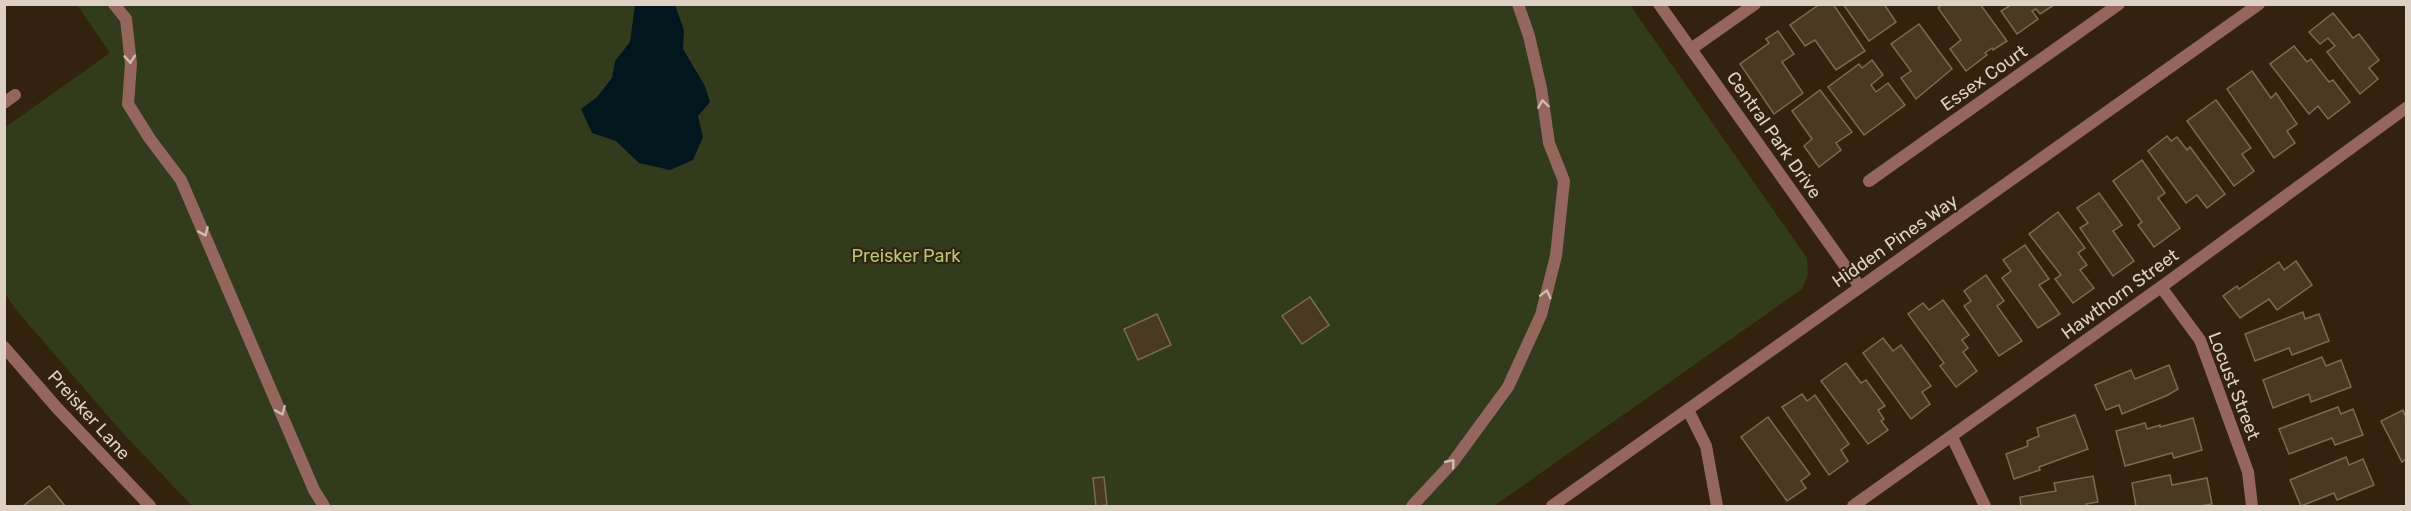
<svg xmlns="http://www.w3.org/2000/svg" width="2411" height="511" font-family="Rubik,sans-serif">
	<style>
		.green { fill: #323c1c }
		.water { fill: #02171d }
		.building { fill: #493923; stroke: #7c6b53; stroke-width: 1.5 }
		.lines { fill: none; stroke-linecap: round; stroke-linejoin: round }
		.lane { stroke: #94665e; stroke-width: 12 }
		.street { stroke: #94665e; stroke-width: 12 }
		.oneway { stroke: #cebcb0 }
		.labels { text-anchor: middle; stroke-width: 4.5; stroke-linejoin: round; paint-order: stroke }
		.street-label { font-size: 18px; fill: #dcd1c4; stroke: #33220d }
		.park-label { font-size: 18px; fill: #b1ca7b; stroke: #33220d }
	</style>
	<rect width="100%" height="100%" fill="#33220d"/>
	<path class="green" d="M77 5H1630L1807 258 1808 275 1802 289 1494 506H192L121 431 17 311 5 294 4 128 110 53Z"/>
	<path class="water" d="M635 5H675L684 30 683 49 705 86 710 102 698 116 703 137 693 160 670 170 639 163 616 141 592 133 581 109 597 97 612 78 615 61 630 42Z"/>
	<g class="building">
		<path d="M1820 4H1833L1865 51 1836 70 1815 40 1805 46 1790 25Z"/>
		<path d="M1843 4H1884L1896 22 1869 41Z"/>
		<path d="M1943 4H1980L2007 41 1993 50 1992 48 1985 53 1987 55 1966 71 1950 49 1961 40 1938 8Z"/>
		<path d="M2011 5 2054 4V5L2040 14 2036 9 2032 11 2038 19 2017 34 2001 11Z"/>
		<path d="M2333 13 2353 38 2359 34 2379 60 2369 68 2378 79 2360 94 2327 52 2335 46 2328 38 2320 44 2309 32Z"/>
		<path d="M1919 24 1952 69 1916 99 1901 78 1911 71 1891 44Z"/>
		<path d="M1778 31 1794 54 1782 62 1803 93 1774 114 1740 64 1769 43 1766 39Z"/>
		<path d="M2294 46 2307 62 2311 59 2329 82 2333 80 2350 102 2328 119 2318 106 2309 114 2270 64Z"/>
		<path d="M1872 60 1883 75 1871 85 1876 92 1888 83 1905 105 1864 135 1828 87 1859 64 1862 68Z"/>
		<path d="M2252 71 2271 98 2276 93 2297 124 2287 131 2295 143 2274 158 2227 89Z"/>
		<path d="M1820 90 1852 132 1836 143 1841 150 1819 167 1804 146 1812 139 1792 111Z"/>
		<path d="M2216 100 2251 148 2242 154 2254 171 2234 186 2187 121Z"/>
		<path d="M2167 136 2171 141 2177 137 2187 150 2190 147 2225 194 2207 208 2197 195 2186 203 2148 151Z"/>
		<path d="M2142 160 2165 193 2158 198 2180 228 2154 247 2138 225 2142 222 2113 181Z"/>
		<path d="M2099 193 2122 225 2113 231 2134 261 2113 276 2080 228 2088 223 2077 208Z"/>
		<path d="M2058 212 2085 248 2078 253 2087 265 2080 270 2094 288 2073 303 2055 279 2061 275 2029 234Z"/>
		<path d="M2025 245 2049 279 2039 285 2060 314 2038 328 2002 278 2011 271 2003 260Z"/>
		<path d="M2296 261 2312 285 2277 310 2269 299 2240 318 2223 296 2237 286 2239 289 2279 262 2284 270Z"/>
		<path d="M1986 275 2004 301 1997 306 2022 341 1999 356 1964 306 1971 301 1964 291Z"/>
		<path d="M1310 297 1329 325 1302 344 1282 316Z"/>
		<path d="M1943 300 1969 335 1962 340 1968 348 1963 352 1977 371 1956 387 1940 366 1944 363 1908 314 1923 303 1929 310Z"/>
		<path d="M2303 312 2305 319 2319 314 2329 341 2292 355 2289 348 2255 361 2245 334Z"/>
		<path d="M1157 314 1171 345 1138 360 1124 329Z"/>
		<path d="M1883 338 1893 351 1901 345 1931 386 1922 392 1930 404 1911 419 1863 353Z"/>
		<path d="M2322 357 2326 366 2341 360 2351 387 2311 402 2309 394 2273 408 2263 380Z"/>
		<path d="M1846 363 1861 383 1866 380 1885 406 1878 410 1884 419 1881 421 1888 430 1868 444 1821 381Z"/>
		<path d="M2169 365 2178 389 2168 395 2122 414 2119 405 2106 410 2095 385 2131 370 2135 379Z"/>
		<path d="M1802 394 1807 401 1815 395 1849 444 1841 450 1848 461 1829 475 1782 407Z"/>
		<path d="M2338 407 2341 414 2353 409 2363 435 2335 445 2332 438 2289 454 2279 429Z"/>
		<path d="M2403 410 2406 418V459L2402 462 2381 421Z"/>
		<path d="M2075 415 2088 449 2039 467 2040 470 2014 479 2006 454 2028 446 2027 441 2039 436 2037 428Z"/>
		<path d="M1768 417 1810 474 1801 481 1806 488 1787 501 1741 437Z"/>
		<path d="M2193 418 2202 450 2174 458 2172 453 2125 466 2116 431 2145 423 2147 429 2160 425V427Z"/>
		<path d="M2346 457 2349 465 2363 459 2374 485 2337 500 2334 493 2301 506 2290 480Z"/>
		<path d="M2170 475 2172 485 2207 478 2212 504 2200 506H2136L2132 483Z"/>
		<path d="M2093 476 2098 502 2086 504 2087 506H2021L2020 497 2056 491 2054 483Z"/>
		<path d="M1104 477 1107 505 1096 506 1093 478Z"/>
		<path d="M49 486 65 506H23Z"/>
	</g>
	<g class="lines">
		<path class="lane" d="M4 103 15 95"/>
		<g class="street">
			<path d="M114 4 126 19 131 64 128 104 150 139 181 180 314 490 324 506"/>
			<path d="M1659 4 1860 287"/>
			<path d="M1691 49 1755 4"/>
			<path d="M1869 181 2119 4"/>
			<path d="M2161 287 2200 340 2248 472 2252 506"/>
			<path d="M4 347 57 408 150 506"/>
			<path d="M1688 410 1706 446 1717 506"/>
			<path d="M1952 437 1985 506"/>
			<path d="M1412 506 1453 462 1508 387 1541 315 1556 256 1564 181 1549 143 1541 88 1529 36 1518 4"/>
			<path d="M1552 506 2259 4"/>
			<path d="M1853 506 2161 287 2406 108"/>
		</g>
	</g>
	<defs><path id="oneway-chevron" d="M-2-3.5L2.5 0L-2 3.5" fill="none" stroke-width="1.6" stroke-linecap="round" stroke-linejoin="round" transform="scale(1.5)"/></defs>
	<g class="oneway">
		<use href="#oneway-chevron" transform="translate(130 59) rotate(86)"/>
		<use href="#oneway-chevron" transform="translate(1543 104) rotate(-98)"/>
		<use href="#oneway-chevron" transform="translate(204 232) rotate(66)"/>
		<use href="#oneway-chevron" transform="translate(1546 294) rotate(-76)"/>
		<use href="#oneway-chevron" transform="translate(281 411) rotate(67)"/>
		<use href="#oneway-chevron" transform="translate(1451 463) rotate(-50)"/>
	</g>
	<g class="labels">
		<g class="street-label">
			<text transform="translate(1984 78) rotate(-35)" y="6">Essex Court</text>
			<text transform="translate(1774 135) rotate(55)" y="6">Central Park Drive</text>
			<text transform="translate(1895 241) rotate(-35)" y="6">Hidden Pines Way</text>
			<text transform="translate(2120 294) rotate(-36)" y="6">Hawthorn Street</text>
			<text transform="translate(2234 386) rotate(69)" y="6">Locust Street</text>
			<text transform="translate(89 415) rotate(48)" y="6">Preisker Lane</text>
		</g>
		<g class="park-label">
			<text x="906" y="262">Preisker Park</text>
		</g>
	</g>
	<rect width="2411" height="511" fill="none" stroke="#dcd1c4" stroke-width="12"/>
</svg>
